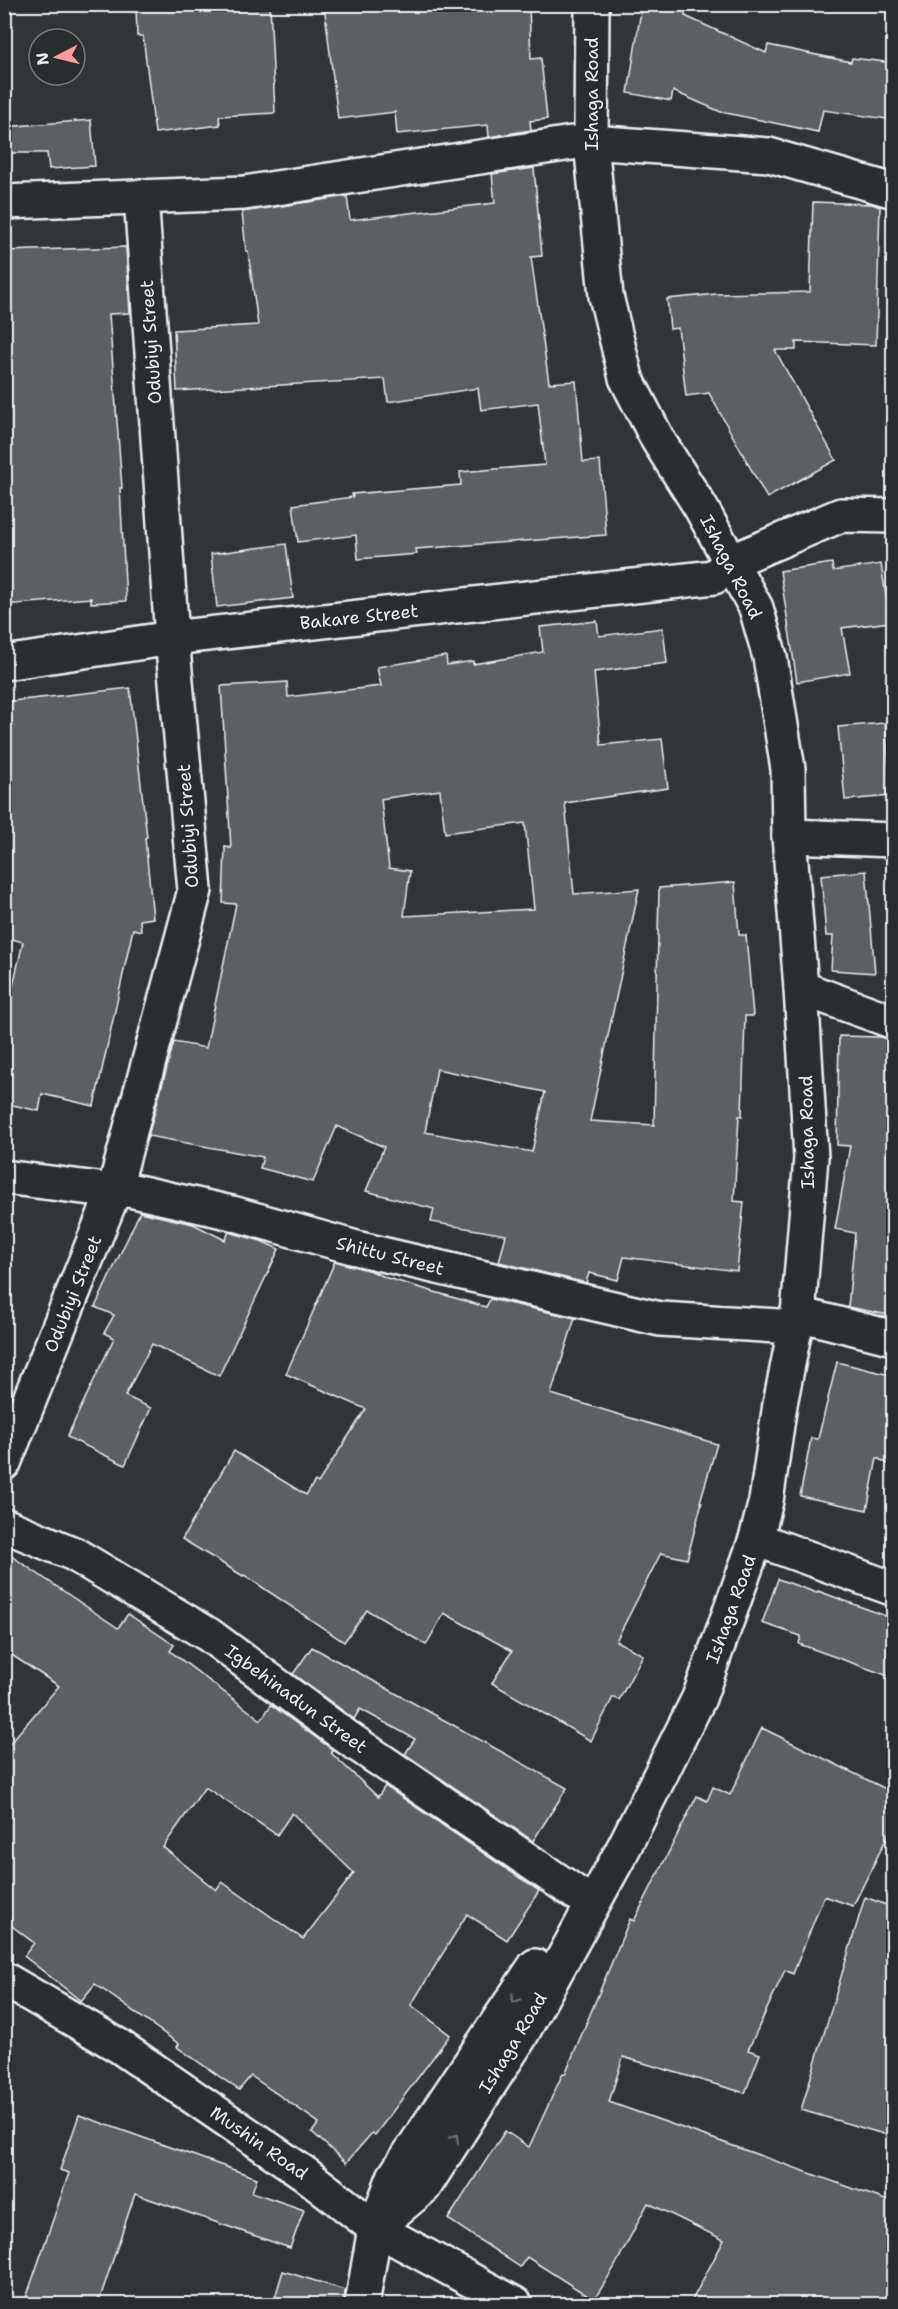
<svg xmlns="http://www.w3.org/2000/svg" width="898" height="2309" font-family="'Shantell Sans',sans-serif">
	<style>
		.building { fill: #5c6063; stroke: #e8f1f8; stroke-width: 1.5; fill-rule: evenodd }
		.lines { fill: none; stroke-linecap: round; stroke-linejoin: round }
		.minor-casing { stroke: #e8f1f8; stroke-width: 38 }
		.tertiary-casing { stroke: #e8f1f8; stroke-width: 38 }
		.secondary-casing { stroke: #e8f1f8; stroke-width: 38 }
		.minor { stroke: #2a2d2e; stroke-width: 33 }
		.tertiary { stroke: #2a2d2e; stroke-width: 33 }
		.secondary { stroke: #2a2d2e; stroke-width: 33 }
		.oneway { stroke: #6c7275 }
		.labels { text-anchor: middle; stroke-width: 6; stroke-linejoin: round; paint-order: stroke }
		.street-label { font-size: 18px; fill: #e8f1f8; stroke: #2a2d2e }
	</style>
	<rect width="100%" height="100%" fill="#323536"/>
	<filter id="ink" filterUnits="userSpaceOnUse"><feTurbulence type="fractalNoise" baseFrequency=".0167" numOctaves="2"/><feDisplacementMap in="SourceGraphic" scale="12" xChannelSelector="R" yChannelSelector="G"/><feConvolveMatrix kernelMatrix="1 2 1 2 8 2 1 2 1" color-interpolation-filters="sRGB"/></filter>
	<g filter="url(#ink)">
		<g class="building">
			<path d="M136 4H270L275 113 219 116 220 125 155 133 143 36H137Z"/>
			<path d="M324 4H529L531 59 541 58 547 119 530 121 531 130 489 137 488 125 397 134 395 112 338 119Z"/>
			<path d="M642 4H686L685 16 766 53 768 45 851 62 852 58 894 63V120L823 110 818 132 721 112 673 91 671 101 628 93Z"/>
			<path d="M91 120 95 166 49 169 47 153H4V127Z"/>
			<path d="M534 168 542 256 531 257 549 383 576 381 583 462 600 461 606 535 416 549 417 554 358 559 356 535 298 542 293 505 353 497 352 494 461 485 460 472 545 465 538 403 481 410 478 388 388 402 385 379 177 391 174 330 258 325 248 251H246L242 212 347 196 350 220 495 203 492 174Z"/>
			<path d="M813 202 872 204 880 207 876 345 796 342V350H775L836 460 767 498 709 393 686 396 678 328 670 329 667 299 717 294 810 292Z"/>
			<path d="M126 247 130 313 109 314 122 488H120L126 601 91 603V598L4 605V251Z"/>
			<path d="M286 544 293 598 217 607 211 554Z"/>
			<path d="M832 563 833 571 881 564 890 622 842 628 850 673 797 682 780 571Z"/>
			<path d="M597 621 599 636 663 628 667 663 594 672 601 745 662 739 668 788 565 803 574 894 639 889 590 1121 654 1125 659 888 735 882 739 935H746L753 1016H745L742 1116H739L734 1201 744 1202 737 1271 624 1257 618 1280 589 1273 586 1283 499 1262 506 1235 431 1222 434 1209 366 1191 384 1147 337 1126 313 1182 260 1168 263 1157 148 1136 174 1042 206 1048 236 904 223 903 225 847 231 848 221 686 287 682 288 697 381 686 377 667 446 656 447 665 473 661V664L543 652 540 627ZM440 790 445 833 525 823 534 909 404 916 410 871 389 868 381 799ZM437 1069 545 1092 532 1152 425 1132Z"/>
			<path d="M130 688 147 837 145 838 153 918 140 920 141 931 133 929 94 1106 42 1094 39 1111 4 1103V1025L23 942 4 937V702Z"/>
			<path d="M885 723 892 796 845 800 838 727Z"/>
			<path d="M866 871 875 973 831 970 833 936H826L821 875Z"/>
			<path d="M839 1036 881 1037 893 1040 890 1191 894 1192V1316L848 1307 855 1233 835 1229 850 1146 837 1145Z"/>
			<path d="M140 1212 193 1224 225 1240 229 1232 261 1241 279 1249 219 1376 152 1344 125 1396 151 1408 125 1465 67 1437 114 1338 104 1333 114 1315 95 1307Z"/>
			<path d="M335 1261 371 1271 387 1278 486 1307 490 1299 575 1318 551 1394 717 1444 700 1502H702L687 1559 661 1553 616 1641 643 1655 619 1700 613 1697 591 1741 492 1683 512 1651 444 1613 426 1645 367 1610 344 1642 244 1575 243 1576 182 1539 234 1451 306 1495 315 1481 318 1483 366 1409 286 1374Z"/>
			<path d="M837 1362 894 1376V1467L877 1458 867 1510 800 1496 811 1438 818 1439Z"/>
			<path d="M4 1551 118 1628 128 1614 174 1645 170 1651 261 1720 271 1705 333 1750 331 1753 378 1797 385 1786 539 1891 507 1940 467 1914 411 2005 450 2035 375 2135 372 2133 346 2163 312 2132 319 2123 251 2076 239 2090 177 2047 179 2044 95 1984 81 2001 24 1956 34 1943 4 1920V1750L59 1686 4 1650ZM205 1787 277 1835 292 1813 354 1873 303 1939 222 1882 216 1890 163 1847Z"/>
			<path d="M778 1579 817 1593 818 1591 894 1619V1678L799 1644 801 1636 762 1623Z"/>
			<path d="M312 1647 567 1788 533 1841 405 1754 415 1739 360 1709 354 1719 293 1674Z"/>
			<path d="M762 1728 894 1793V1823L853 1906 824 1896 793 1974 785 1970 748 2050 760 2054 745 2093 623 2057 609 2102 894 2203V2304H690L724 2240 648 2203 614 2268 594 2300 527 2257 520 2267 448 2219 505 2131 529 2147 563 2073 565 2074 630 1919 634 1921 697 1796 707 1801 713 1787 730 1795Z"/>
			<path d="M865 1897 894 1908V2137L801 2110Z"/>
			<path d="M79 2115 257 2178 252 2192 304 2210 290 2248 135 2194 98 2304H24L69 2173 60 2170Z"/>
			<path d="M283 2271 345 2290 344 2304H273Z"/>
		</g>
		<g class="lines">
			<g class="minor-casing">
				<g id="minor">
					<path d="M591 142 769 155 894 191"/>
					<path d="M4 202 244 193 572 143"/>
					<path d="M4 663 172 638 714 577 730 562 841 515 894 516"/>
					<path d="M789 836 894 840"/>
					<path d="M801 988 894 1022"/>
					<path d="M4 1177 114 1191 129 1190 232 1213 356 1248 660 1319 778 1326"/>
					<path d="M798 1314 894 1338"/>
					<path d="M4 1463 114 1191 195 890 172 638 141 196"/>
					<path d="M4 1525 74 1554 209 1635 348 1738 576 1893"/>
					<path d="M756 1539 894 1589"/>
				</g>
			</g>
			<g class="tertiary-casing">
				<path id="tertiary" d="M362 2304 375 2228"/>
			</g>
			<g class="secondary-casing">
				<g id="secondary">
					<path d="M4 1979 119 2046 304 2173 375 2228 515 2304"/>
					<path d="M375 2228 424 2187 520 2037 622 1851 699 1698 756 1539 766 1501 780 1404 798 1314 811 1158 801 988 789 836 788 769 770 657 756 608 701 508 658 440 626 378 606 296 591 142 592 4"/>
					<path d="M375 2228 394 2177 535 1966"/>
				</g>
			</g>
			<use href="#minor" class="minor"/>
			<use href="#tertiary" class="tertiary"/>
			<use href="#secondary" class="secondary"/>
		</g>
		<defs><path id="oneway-chevron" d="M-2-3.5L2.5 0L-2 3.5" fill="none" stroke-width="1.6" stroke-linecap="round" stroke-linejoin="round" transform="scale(1.5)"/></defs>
		<g class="oneway">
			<use href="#oneway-chevron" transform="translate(515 1999) rotate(125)"/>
			<use href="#oneway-chevron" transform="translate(455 2138) rotate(-57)"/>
		</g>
	</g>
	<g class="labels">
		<g class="street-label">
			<text transform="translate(592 94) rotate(-90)" y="6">Ishaga Road</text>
			<text transform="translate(151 342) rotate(-94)" y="6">Odubiyi Street</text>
			<text transform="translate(731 567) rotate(63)" y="6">Ishaga Road</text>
			<text transform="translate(359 617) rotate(-6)" y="6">Bakare Street</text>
			<text transform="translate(188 826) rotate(-94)" y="6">Odubiyi Street</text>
			<text transform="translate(807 1132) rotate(-91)" y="6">Ishaga Road</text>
			<text transform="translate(390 1256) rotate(14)" y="6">Shittu Street</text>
			<text transform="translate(73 1294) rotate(-68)" y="6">Odubiyi Street</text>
			<text transform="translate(731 1609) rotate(-70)" y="6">Ishaga Road</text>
			<text transform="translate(296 1699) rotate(36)" y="6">Igbehinadun Street</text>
			<text transform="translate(513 2043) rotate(-59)" y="6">Ishaga Road</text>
			<text transform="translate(259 2143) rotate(35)" y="6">Mushin Road</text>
		</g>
	</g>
	<rect width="898" height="2309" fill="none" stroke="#2a2d2e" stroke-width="24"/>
	<rect x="12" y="12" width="874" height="2285" fill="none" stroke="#e8f1f8" stroke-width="2" filter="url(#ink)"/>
	<g transform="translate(57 57) rotate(263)"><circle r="28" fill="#2a2d2e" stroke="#767b7f" stroke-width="1.5"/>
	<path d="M0-4.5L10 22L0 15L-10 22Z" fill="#ff9aa2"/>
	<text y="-9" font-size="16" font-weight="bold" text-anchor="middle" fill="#e8f1f8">N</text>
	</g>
</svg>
